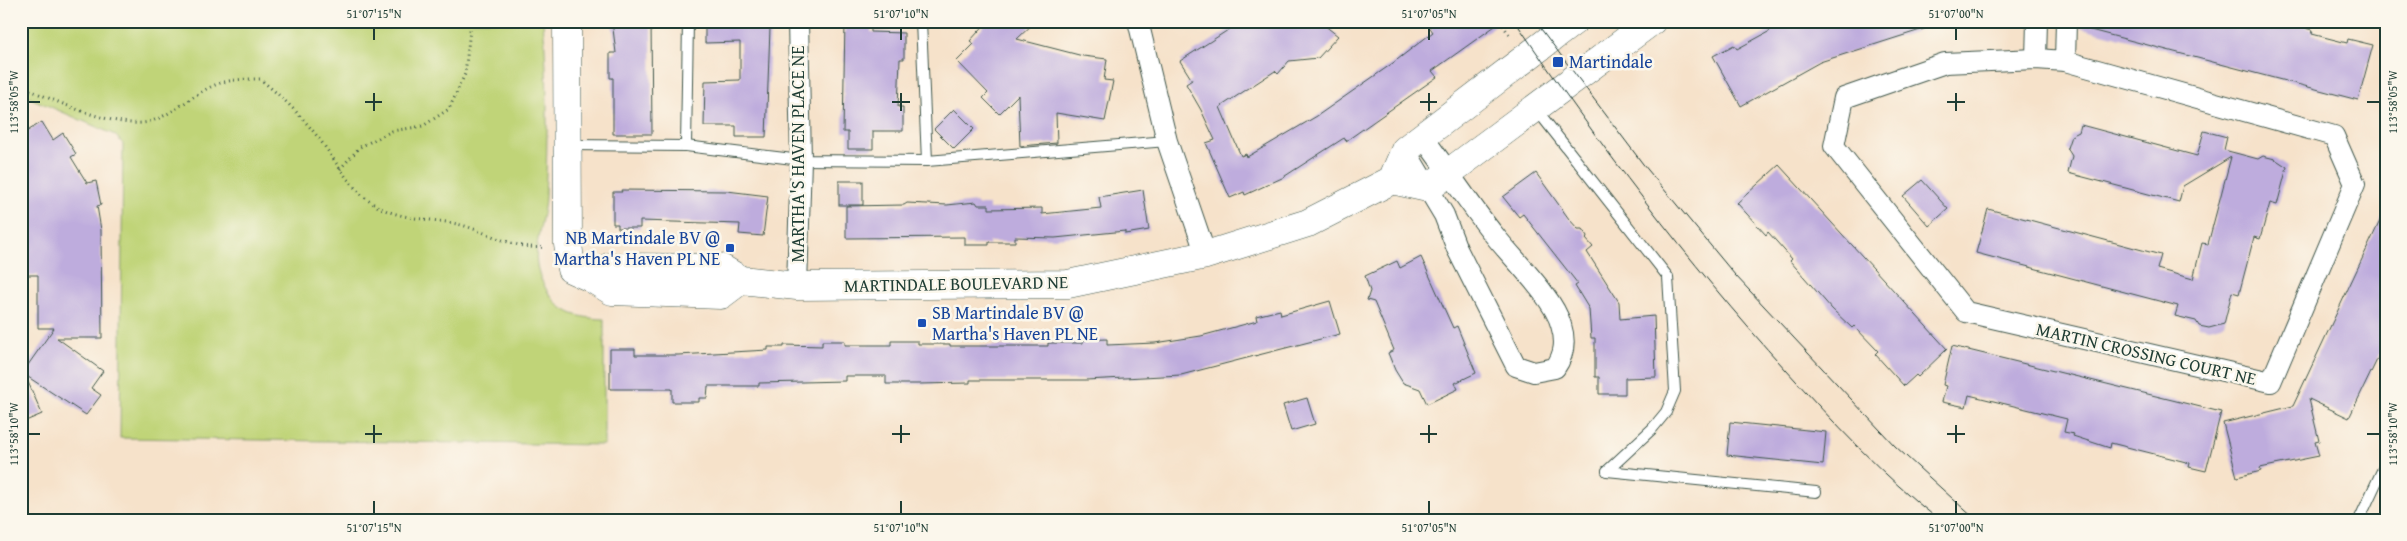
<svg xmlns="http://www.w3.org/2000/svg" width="2407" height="541" font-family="'Gentium Book Plus',serif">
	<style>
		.green { fill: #c0d478; stroke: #708856 }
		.building { fill: #beacdd }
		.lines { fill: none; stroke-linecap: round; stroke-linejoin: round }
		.lane-casing { stroke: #3f564a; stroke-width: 12 }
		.street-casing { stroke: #3f564a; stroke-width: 22 }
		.secondary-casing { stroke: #3f564a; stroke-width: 29 }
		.path { stroke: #3f564a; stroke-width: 3; stroke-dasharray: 1 4; stroke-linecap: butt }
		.lane { stroke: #fff; stroke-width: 10 }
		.street { stroke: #fff; stroke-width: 20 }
		.secondary { stroke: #fff; stroke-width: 28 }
		.tram { stroke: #1f3d34; stroke-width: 1 }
		.ticks { fill: none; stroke: #1f3d34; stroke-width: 2 }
		.transit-dot { fill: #1a4fb4; stroke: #fbf7ec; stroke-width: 2 }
		.labels { text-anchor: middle; stroke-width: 5; stroke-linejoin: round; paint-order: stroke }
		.transit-label { font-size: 18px; fill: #164399; stroke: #fbf7ec; text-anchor: start }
		.street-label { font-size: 18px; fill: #1f3d34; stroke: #fbf7ec }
		.neatline { fill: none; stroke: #1f3d34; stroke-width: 2 }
		.ticks-label { font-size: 12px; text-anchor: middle; fill: #1f3d34 }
	</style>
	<rect width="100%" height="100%" fill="#fbf7ec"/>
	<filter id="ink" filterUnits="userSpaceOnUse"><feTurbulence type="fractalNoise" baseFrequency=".02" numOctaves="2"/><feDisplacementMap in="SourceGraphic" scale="10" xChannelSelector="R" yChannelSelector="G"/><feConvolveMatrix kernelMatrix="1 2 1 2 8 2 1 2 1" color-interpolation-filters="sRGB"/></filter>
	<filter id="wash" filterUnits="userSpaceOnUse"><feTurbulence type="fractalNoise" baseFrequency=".0096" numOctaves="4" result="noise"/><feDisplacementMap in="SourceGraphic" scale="20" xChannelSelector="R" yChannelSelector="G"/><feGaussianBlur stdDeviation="1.12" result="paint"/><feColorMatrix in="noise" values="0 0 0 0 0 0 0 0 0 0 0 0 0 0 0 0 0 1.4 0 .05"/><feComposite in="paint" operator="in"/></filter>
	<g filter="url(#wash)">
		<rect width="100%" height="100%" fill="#f6e2ca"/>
		<path class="green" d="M21 21H543C548 79 548 139 545 197 544 224 529 253 541 279 555 310 572 318 604 319V445L120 438 123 144 115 135 21 94Z"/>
		<g id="blocks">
			<g class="building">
				<path d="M612 21H651L652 134H613V78H610V53H616Z"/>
				<path d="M705 21H766V28H770L766 137H736V126H704L705 81 740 80V42L705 43Z"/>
				<path d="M845 21H871V32L904 33V59H900L898 107H903V131H873V149H848V132H843Z"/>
				<path d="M988 21H1036L1017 39 1083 56 1107 59 1104 80 1113 81 1105 121 1056 113 1057 143 1020 146 1018 95 999 114 983 98 988 93 957 61 974 44 970 41Z"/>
				<path d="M1242 21H1319L1338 36 1318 58 1289 61 1278 74 1275 71 1220 107 1241 156 1246 154 1247 157 1317 116 1393 63 1433 32 1425 21H1502L1432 71 1437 77 1346 141 1344 138 1282 178 1245 195 1244 192 1230 198 1206 143 1215 140 1201 110 1186 84 1192 80 1180 61Z"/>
				<path d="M1778 21H1935L1936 25 1820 62 1741 106 1713 56 1734 45 1737 49 1770 31 1767 27Z"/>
				<path d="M2079 21H2307L2306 28 2313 30 2312 34 2347 43 2348 39 2373 45 2358 100 2079 27Z"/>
				<path d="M954 109 974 129 954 149 934 129Z"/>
				<path d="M42 122 53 140 63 133 76 154 71 157 87 183 96 181 101 205 97 206 101 230 102 338H57L103 371 91 388 101 395 86 415 25 375 42 414 21 423V367L23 372 54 328H38V275H23L21 135Z"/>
				<path d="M2081 125 2197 156 2204 131 2227 137 2224 150 2258 159 2263 156 2275 159 2287 167 2277 205 2270 203 2260 239 2254 237 2239 294 2232 292 2224 324 2209 328 2199 326 2196 321 2175 316 2178 306 1976 253 1988 209 2161 255 2157 269 2193 279 2202 243 2208 244 2231 157 2183 186 2179 202 2068 173 2072 156 2067 148 2071 136 2079 132Z"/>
				<path d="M1779 165 1947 349 1918 377 1916 375 1904 386 1875 354 1878 351 1854 326 1852 328 1832 309 1790 261 1792 259 1768 232 1766 235 1737 203Z"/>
				<path d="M1536 173 1569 219 1578 229H1582L1587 236 1586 239 1593 247 1587 252 1619 302 1620 319 1654 316 1656 377 1625 378V394H1599V377H1595V338H1591L1589 309 1575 286 1578 284 1523 214 1519 217 1503 197Z"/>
				<path d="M1922 180 1948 209 1929 226 1903 196Z"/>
				<rect x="839" y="181" width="24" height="24"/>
				<path d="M621 190 727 191 768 196 763 236 739 234 740 224 640 221V228H618V224H613V192H622Z"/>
				<path d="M1143 190 1149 230 1125 234V231L1055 238 1015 237V242H989V245H965V237L846 238V206L904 205 907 203 947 205 976 202 978 205H989V209L1042 208V214L1101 208 1099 197Z"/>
				<path d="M2386 208V341L2349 418 2309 399 2319 441 2315 442 2319 456 2260 468 2261 471 2237 477 2223 423 2293 406Z"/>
				<path d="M1421 257 1453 328 1457 326 1476 373 1455 383 1458 389 1427 404 1420 389 1403 383 1395 370 1388 353 1394 350 1374 302 1367 300 1370 291 1365 276 1397 261 1400 268Z"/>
				<path d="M1330 301 1340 334 1181 375 1086 380H970V383L918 384H886V376H845V381L759 383V386H708L707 398H699V402H672V389H610V349H635V355H678L768 350V347H784V345L822 346V341H845V345H891V341H918V344H950V346H1048V343H1083V340L1107 339V345L1155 343 1201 336 1257 321 1256 316 1280 310 1281 315Z"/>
				<path d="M1952 346 2221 412 2206 471 2189 467 2190 463 2111 443 2110 448 2073 436 2074 434 2064 432 2067 419 1969 395 1966 407 1942 402 1946 386 1943 385Z"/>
				<path d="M1307 398 1315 424 1291 431 1283 405Z"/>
				<path d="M1730 422 1826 432 1823 465 1727 455Z"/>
			</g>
		</g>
	</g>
	<g filter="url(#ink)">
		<use href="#blocks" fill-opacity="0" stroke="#3f564a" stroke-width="1"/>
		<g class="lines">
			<g class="lane-casing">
				<g id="lane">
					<path d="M921 21 927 161"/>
					<path d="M1536 109 1668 277 1675 391 1666 412 1652 429 1607 471"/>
					<path d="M567 145 686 146 801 160 927 161 1167 141"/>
					<path d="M686 146 688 21"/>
					<path d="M1607 471 1816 492"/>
					<path d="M2359 520 2386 462"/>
				</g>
			</g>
			<g class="street-casing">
				<g id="street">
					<path d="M1138 21 1167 141 1206 255"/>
					<path d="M2036 59 2065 61 2334 136 2355 184 2271 382 1966 312 1834 146 1844 98 1945 63Z"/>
					<path d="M2036 59 2037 21"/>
					<path d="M2065 61 2066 21"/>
					<path d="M1405 150 1444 215 1457 249 1516 366 1534 372 1555 368C1565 354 1566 341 1561 325 1554 298 1513 259 1495 236 1469 204 1447 169 1422 136"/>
					<path d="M797 286 801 160 798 21"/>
				</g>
			</g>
			<g class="secondary-casing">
				<g id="secondary">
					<path d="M567 21 568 244 571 269 591 278 612 291 721 295 741 280"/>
					<path d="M1392 180 1428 188 1652 21"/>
					<path d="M591 278 609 267 721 268 741 280 797 286 1068 284 1206 255 1308 223 1392 180 1405 150 1574 21"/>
				</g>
			</g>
			<g class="path">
				<path d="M1500 21 1511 37"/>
				<path d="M21 86C51 99 121 132 152 121 175 113 193 94 215 85 230 79 245 79 260 79 281 96 300 114 317 136 340 165 354 201 393 213 417 221 444 219 468 227 493 235 518 250 544 247"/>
				<path d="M340 169 360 147 392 131 423 126 449 109 465 74 471 21"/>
				<path d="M593 241 604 239"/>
			</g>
			<use href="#lane" class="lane"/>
			<use href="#street" class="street"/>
			<use href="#secondary" class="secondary"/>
			<g class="tram">
				<path d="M1515 21C1598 143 1687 261 1786 370 1834 423 1882 475 1939 520"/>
				<path d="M1535 21 1643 164 1735 275 1895 446 1976 520"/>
			</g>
		</g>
	</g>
	<path class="ticks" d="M374 28V40M901 28V40M1429 28V40M1956 28V40M374 93V111M901 93V111M1429 93V111M1956 93V111M28 102H40M365 102H382M892 102H910M1420 102H1437M1947 102H1965M2367 102H2380M374 425V443M901 425V443M1429 425V443M1956 425V443M28 434H40M365 434H382M892 434H910M1420 434H1437M1947 434H1965M2367 434H2380M374 501V514M901 501V514M1429 501V514M1956 501V514"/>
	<g class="transit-dot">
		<rect x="1552" y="56" width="12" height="12" rx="2.5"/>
		<rect x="725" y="243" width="10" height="10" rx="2.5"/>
		<rect x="917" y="318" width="10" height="10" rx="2.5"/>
	</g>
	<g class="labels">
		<g class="transit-label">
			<text x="1569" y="68">Martindale</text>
			<text x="720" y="244" text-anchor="end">NB Martindale BV @<tspan x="720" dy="21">Martha's Haven PL NE</tspan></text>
			<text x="932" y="319">SB Martindale BV @<tspan x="932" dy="21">Martha's Haven PL NE</tspan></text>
		</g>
		<g class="street-label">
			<text transform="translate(798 154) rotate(-90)" y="6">MARTHA'S HAVEN PLACE NE</text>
			<text transform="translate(956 284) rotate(-1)" y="6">MARTINDALE BOULEVARD NE</text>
			<text transform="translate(2146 354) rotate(13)" y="6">MARTIN CROSSING COURT NE</text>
		</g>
	</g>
	<rect width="2407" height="541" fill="none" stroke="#fbf7ec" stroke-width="55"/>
	<rect x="28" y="28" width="2352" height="486" class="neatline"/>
	<g class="ticks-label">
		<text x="374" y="18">51°07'15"N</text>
		<text x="901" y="18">51°07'10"N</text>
		<text x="1429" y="18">51°07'05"N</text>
		<text x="1956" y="18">51°07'00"N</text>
		<text transform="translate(2393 102) rotate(-90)" y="4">113°58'05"W</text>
		<text transform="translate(14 102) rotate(-90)" y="4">113°58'05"W</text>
		<text transform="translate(2393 434) rotate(-90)" y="4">113°58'10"W</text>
		<text transform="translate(14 434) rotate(-90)" y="4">113°58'10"W</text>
		<text x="374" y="532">51°07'15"N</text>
		<text x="901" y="532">51°07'10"N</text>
		<text x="1429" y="532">51°07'05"N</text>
		<text x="1956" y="532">51°07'00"N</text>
	</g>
</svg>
